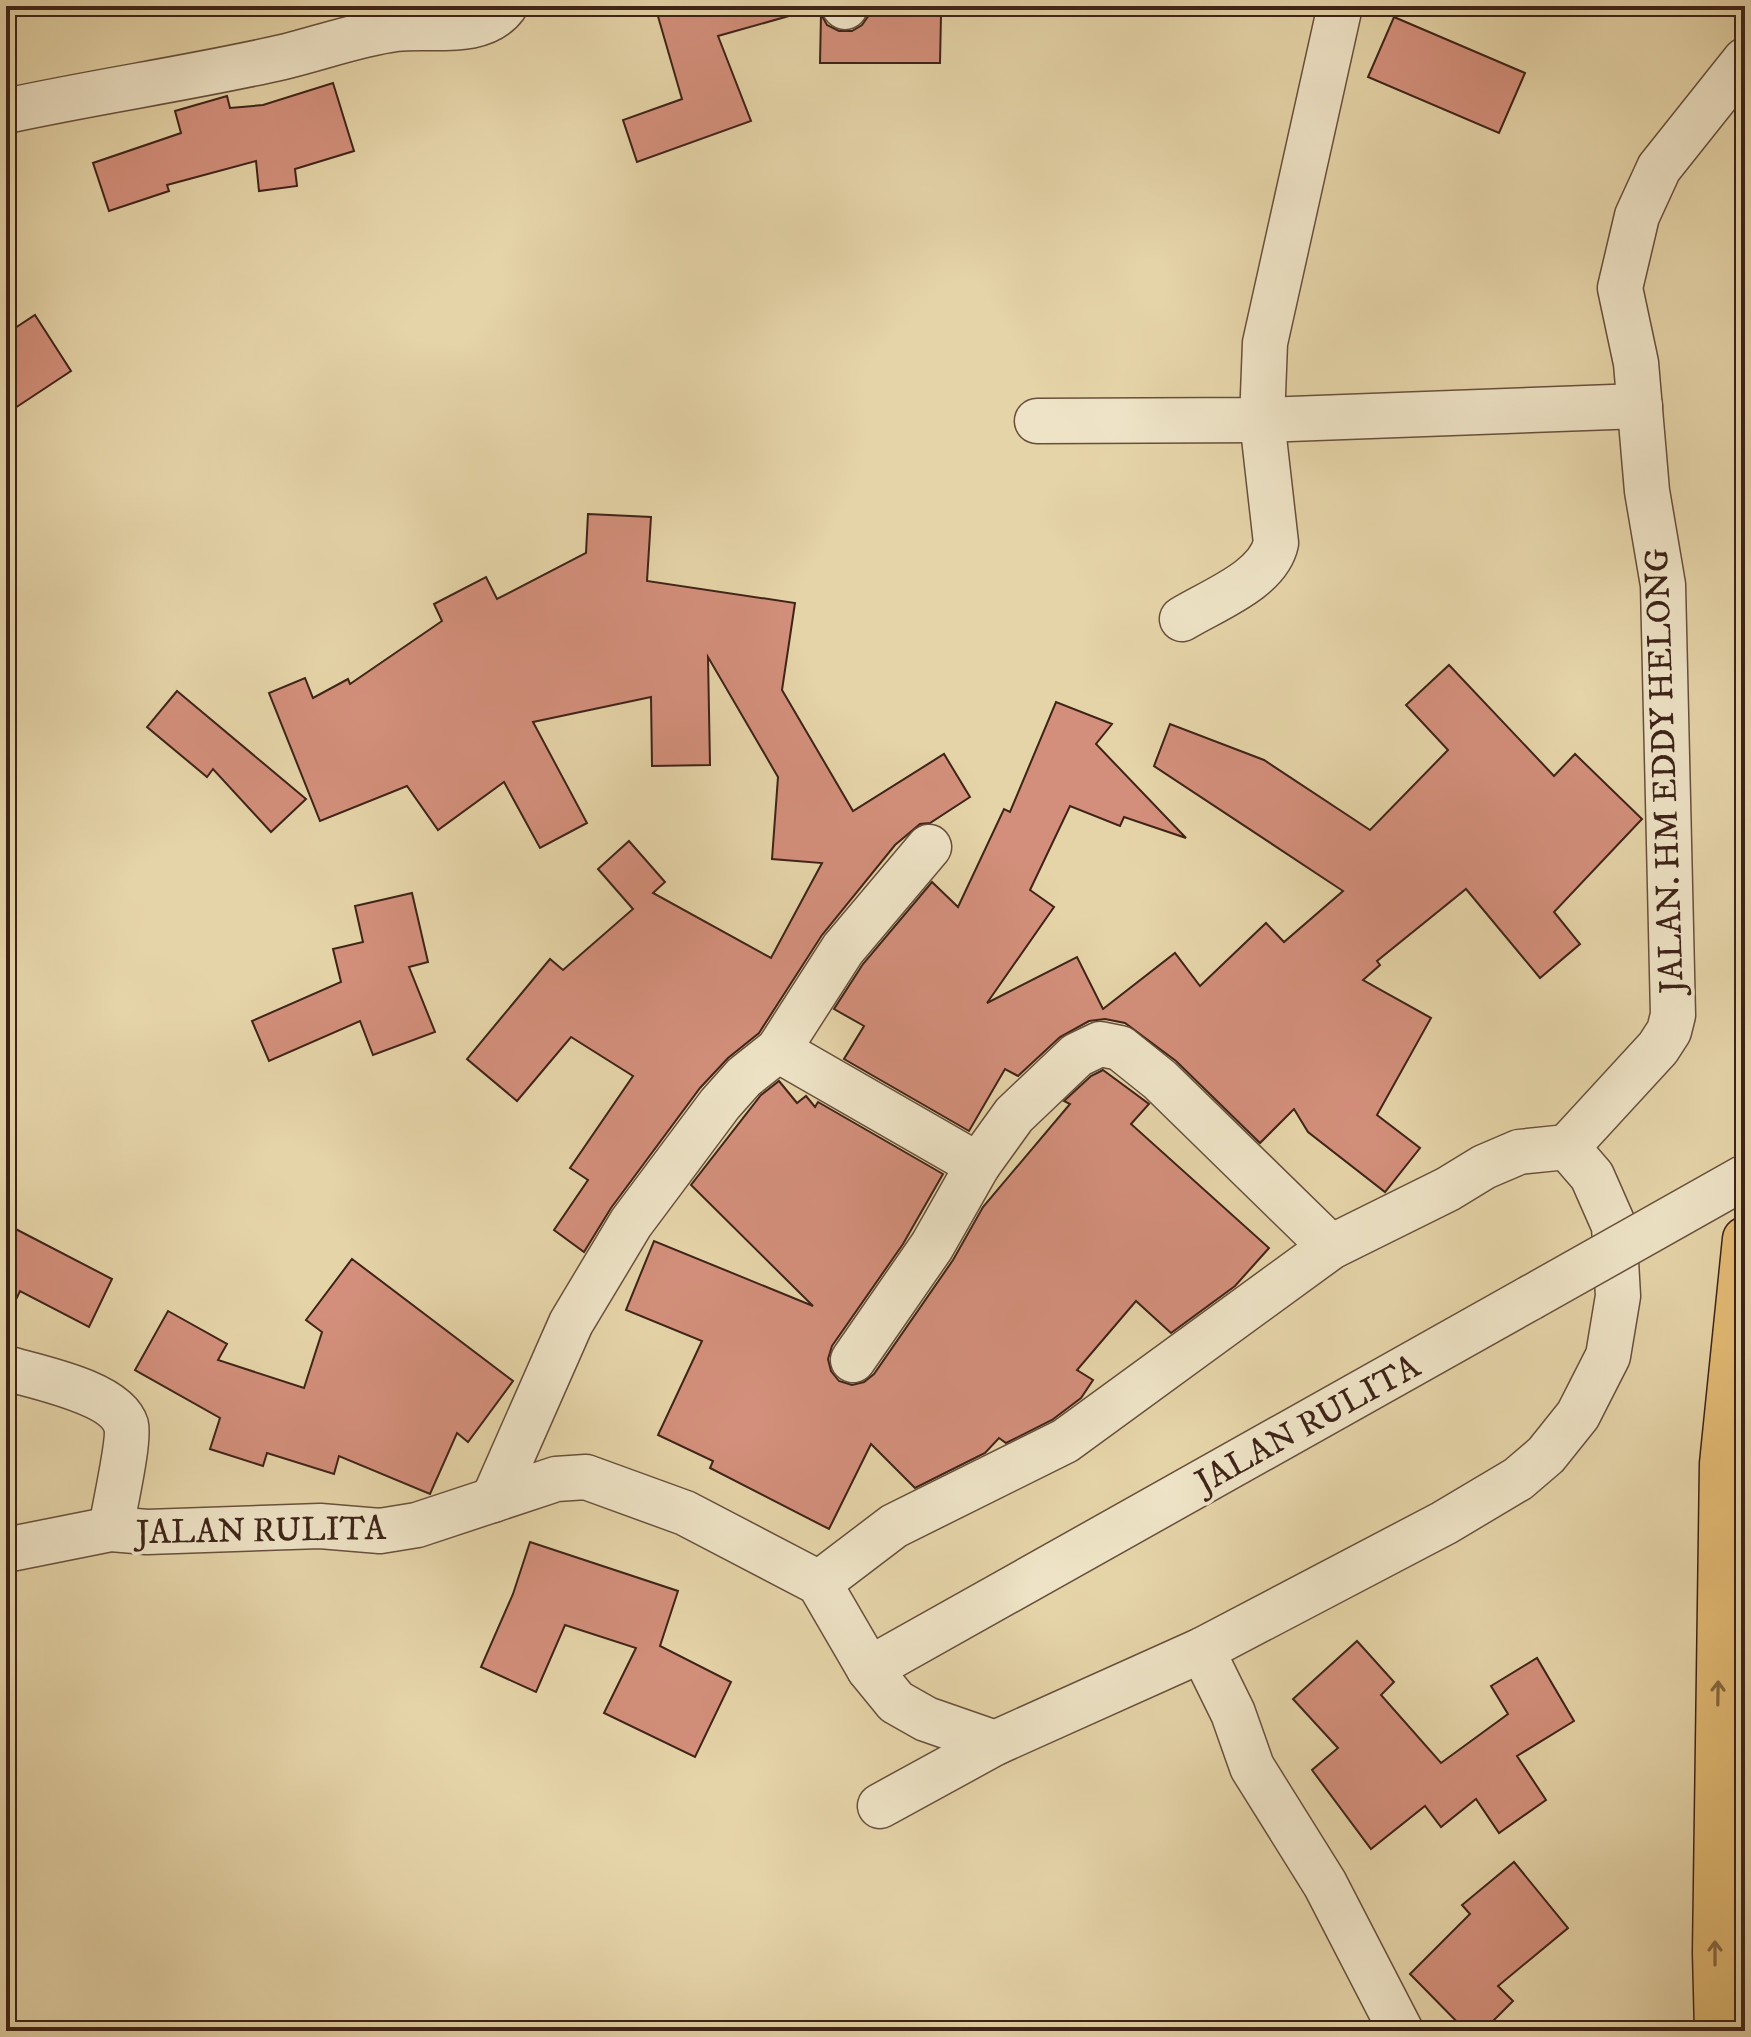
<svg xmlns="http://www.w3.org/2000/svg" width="1751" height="2037" font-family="'IM FELL DW Pica',serif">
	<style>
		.building { fill: #d38f7b; stroke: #3e2318; stroke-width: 2 }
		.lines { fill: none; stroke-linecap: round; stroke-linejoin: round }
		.minor-casing { stroke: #684f3c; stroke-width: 47 }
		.highway-casing { stroke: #3e2318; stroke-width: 47 }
		.minor { stroke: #eee3c6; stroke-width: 44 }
		.highway { stroke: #e2ba74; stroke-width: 44 }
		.minor-bridge-casing { stroke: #684f3c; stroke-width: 47; stroke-linecap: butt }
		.minor-bridge { stroke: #eee3c6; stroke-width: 44 }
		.oneway { stroke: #886741 }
		.labels { text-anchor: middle; stroke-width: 7; stroke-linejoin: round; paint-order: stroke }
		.street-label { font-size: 34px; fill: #3e2318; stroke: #eee3c6 }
	</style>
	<rect width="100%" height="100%" fill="#e5d4a8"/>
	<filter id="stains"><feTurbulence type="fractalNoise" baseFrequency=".0025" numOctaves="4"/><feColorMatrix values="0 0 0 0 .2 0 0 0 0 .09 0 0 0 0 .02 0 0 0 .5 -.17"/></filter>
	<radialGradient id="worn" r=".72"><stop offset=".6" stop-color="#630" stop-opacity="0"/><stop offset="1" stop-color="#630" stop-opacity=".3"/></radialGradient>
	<g class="building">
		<path d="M679 6H788L789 16 718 36 751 121 637 162 623 120 682 99 657 13Z"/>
		<path d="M821 14 827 25 839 31H852L862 25 869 15H941L940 63H820Z"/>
		<path d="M1394 17 1525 73 1499 133 1368 77Z"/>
		<path d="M333 83 354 151 295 169 297 186 259 191 256 161 167 185 169 191 109 211 93 163 181 133 175 111 227 96 230 108 263 105Z"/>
		<path d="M35 315 71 371 6 414V334Z"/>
		<path d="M588 514 651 517 647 581 795 603 782 690 853 811 944 754 970 797 930 823 920 824 895 845 822 935 759 1033 728 1058 700 1088 611 1208 584 1252 554 1230 588 1180 570 1168 633 1076 571 1037 517 1101 467 1059 550 959 563 970 633 909 598 869 629 841 665 882 653 893 771 958 822 863 772 859 778 777 708 657 710 765 652 766 651 697 533 722 587 823 540 848 504 782 438 830 407 786 320 821 269 693 305 678 313 698 348 679 350 684 442 621 434 604 486 577 497 599 586 553Z"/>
		<path d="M1449 665 1554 776 1575 754 1642 819 1554 912 1580 944 1540 978 1466 889 1377 961 1380 965 1363 980 1431 1018 1377 1115 1420 1148 1385 1192 1308 1132 1294 1109 1260 1143 1176 1061 1125 1023 1105 1019 1089 1021 1060 1037 1018 1076 1005 1069 969 1131 844 1059 864 1026 834 1009 863 964 932 882 958 907 1004 809 1010 812 1056 702 1112 724 1096 744 1186 838 1124 817 1120 826 1070 806 1030 890 1054 907 987 1003 1077 957 1103 1009 1175 953 1200 986 1266 923 1284 942 1343 891 1154 766 1170 724 1264 760 1370 830 1448 750 1406 705Z"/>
		<path d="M177 691 306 799 271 832 213 769 207 777 147 727Z"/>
		<path d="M412 893 428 962 409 967 435 1032 373 1055 360 1021 269 1061 252 1021 341 982 333 949 363 942 355 906Z"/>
		<path d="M1103 1070 1149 1104 1131 1124 1269 1248 1235 1286 1171 1333 1136 1301 1077 1370 1093 1380 1081 1398 1052 1420 1006 1443 999 1438 985 1453 915 1488 871 1444 829 1529 710 1468 713 1461 658 1435 702 1341 626 1310 654 1241 813 1306 691 1185 761 1095 779 1081 797 1103 806 1096 815 1107 818 1102 943 1174 903 1244 832 1346 828 1359 831 1371 839 1381 852 1385 864 1382 874 1374 953 1260 983 1207 1070 1104 1064 1101 1091 1076Z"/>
		<path d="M6 1224 112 1279 89 1327 20 1291 6 1321Z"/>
		<path d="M352 1259 513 1381 468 1442 457 1433 430 1494 339 1456 334 1474 267 1453 263 1466 210 1449 220 1418 135 1370 168 1311 227 1344 218 1360 304 1388 322 1332 306 1320Z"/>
		<path d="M530 1542 678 1591 660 1646 731 1682 695 1757 604 1713 636 1648 565 1625 536 1692 481 1667 513 1594Z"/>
		<path d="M1357 1641 1394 1682 1381 1695 1441 1763 1508 1714 1491 1686 1537 1658 1574 1721 1517 1756 1546 1800 1499 1833 1476 1799 1441 1827 1425 1806 1371 1849 1312 1770 1338 1748 1293 1699Z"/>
		<path d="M1514 1862 1568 1928 1498 1986 1513 2001 1483 2031H1466L1410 1974 1470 1914 1462 1905Z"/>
	</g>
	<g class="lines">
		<g class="minor-casing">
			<g id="minor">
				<path d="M844 6 845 7"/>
				<path d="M6 111C98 91 191 78 283 57 321 48 358 34 396 29 432 25 482 37 505 6"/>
				<path d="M1037 421 1262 420 1640 406"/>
				<path d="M1182 619C1213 600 1268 580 1276 543L1262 420 1265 343 1340 6"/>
				<path d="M778 1050 978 1165"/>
				<path d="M1567 1147 1658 1048 1669 1031 1673 1015 1663 585 1647 491 1636 363 1620 288 1637 216 1659 168 1745 60"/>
				<path d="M853 1360 932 1246 978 1165 1014 1115 1077 1055 1100 1044 1120 1048 1160 1080 1331 1247"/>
				<path d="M6 1368C36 1377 116 1392 126 1425 130 1440 114 1509 111 1529"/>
				<path d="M493 1500 571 1323 631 1223 720 1104 744 1077 778 1050 843 949 929 847"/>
				<path d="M6 1550 111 1529 147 1532 320 1526 380 1531 417 1525 556 1479 586 1477 685 1513 819 1583 869 1669 896 1702 926 1719 995 1743"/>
				<path d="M819 1583 894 1526 1065 1441 1331 1247 1448 1189 1484 1167 1519 1152 1567 1147"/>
				<path d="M1202 1650 1233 1713 1252 1767 1325 1884 1401 2031"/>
				<path d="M869 1669 1530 1298"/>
				<path d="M880 1806 995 1743 1202 1650 1444 1523 1518 1479 1546 1455 1578 1415 1608 1356 1618 1296 1614 1226 1592 1176 1567 1147"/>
			</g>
		</g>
		<g class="highway-casing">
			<path id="highway" d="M1717 2031 1715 1953 1722 1464 1745 1239"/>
		</g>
		<use href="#minor" class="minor"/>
		<use href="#highway" class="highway"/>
		<g class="minor-bridge-casing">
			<path id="minor-bridge" d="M1530 1298 1745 1177"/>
		</g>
		<use href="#minor-bridge" class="minor-bridge"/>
	</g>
	<defs><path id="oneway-shaft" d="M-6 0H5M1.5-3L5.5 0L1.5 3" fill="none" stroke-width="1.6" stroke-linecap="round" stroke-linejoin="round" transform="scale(2)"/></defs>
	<g class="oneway">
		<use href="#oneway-shaft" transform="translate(1718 1693) rotate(-89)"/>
		<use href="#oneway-shaft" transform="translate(1715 1953) rotate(-90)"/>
	</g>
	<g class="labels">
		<g class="street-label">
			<text transform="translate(1663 771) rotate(-92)" y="12">JALAN. HM EDDY HELONG</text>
			<text transform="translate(1307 1423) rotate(-29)" y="12">JALAN RULITA</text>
			<text transform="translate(261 1529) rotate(-1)" y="12">JALAN RULITA</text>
		</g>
	</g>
	<rect width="1751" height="2037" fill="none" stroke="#e5d4a8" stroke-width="32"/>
	<rect x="8" y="8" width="1735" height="2021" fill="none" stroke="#3e2318" stroke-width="4"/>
	<rect x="16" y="16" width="1719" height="2005" fill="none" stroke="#3e2318" stroke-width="2"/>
	<rect width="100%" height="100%" filter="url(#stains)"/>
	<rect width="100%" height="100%" fill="url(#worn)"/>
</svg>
